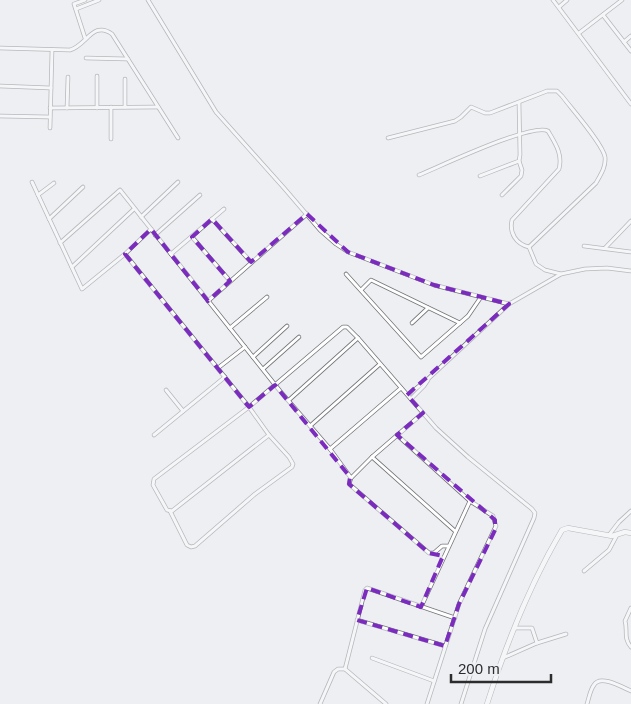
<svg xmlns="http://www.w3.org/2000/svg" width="631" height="704" font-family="Arial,sans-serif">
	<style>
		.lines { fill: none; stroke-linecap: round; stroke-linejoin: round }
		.street-casing { stroke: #737578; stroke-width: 4.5 }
		.secondary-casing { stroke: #737578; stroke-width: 5.5 }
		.street { stroke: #fff; stroke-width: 3 }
		.secondary { stroke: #fff; stroke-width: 4.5 }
		.marked { fill: none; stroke: #7b2cbf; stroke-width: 4; stroke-dasharray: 10 6; stroke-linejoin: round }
	</style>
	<rect width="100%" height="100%" fill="#edeff2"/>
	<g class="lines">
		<g class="street-casing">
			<g id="street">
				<path d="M85 0 74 4 85 38"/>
				<path d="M148 0 216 112 284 188 320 230 336 244 348 252 434 285 509 304"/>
				<path d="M553 0 631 104"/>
				<path d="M559 7 567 0"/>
				<path d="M76 9 99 0"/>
				<path d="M603 15 631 51"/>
				<path d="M579 33 622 0"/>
				<path d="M624 42 631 36"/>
				<path d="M0 48 70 50C86 46 93 20 112 34L178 138"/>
				<path d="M86 58 128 59"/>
				<path d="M125 79V107"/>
				<path d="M0 86 51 88"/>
				<path d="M50 108 158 107"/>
				<path d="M67 108 68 77"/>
				<path d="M97 108V76"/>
				<path d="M0 116 50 117"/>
				<path d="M50 128 52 50"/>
				<path d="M388 138 455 121 461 117 471 107 485 113H490L547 91H557L562 96C571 108 603 144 605 157 606 167 601 174 596 183L529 247 536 264 545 270 561 274"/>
				<path d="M111 139V107"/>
				<path d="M419 175C439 167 533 122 548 131 555 143 563 154 559 169L512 220C509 233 516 244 529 247"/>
				<path d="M480 176 519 161 520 155 519 103"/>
				<path d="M32 182 82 289 125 254 151 229"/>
				<path d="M38 195 54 183"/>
				<path d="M502 195 521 176 522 170 519 161"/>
				<path d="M141 217 178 182"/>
				<path d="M49 219 83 187"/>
				<path d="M212 219 251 262"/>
				<path d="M155 235 200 195"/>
				<path d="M192 237 230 281"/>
				<path d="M60 243 120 190 280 391 330 449 351 478 372 457 423 413"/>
				<path d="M584 246 631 252"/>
				<path d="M605 248 631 221"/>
				<path d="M125 254 249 407 269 435 172 511 167 510 153 485 154 479 249 407 343 327H347L358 338 436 428 468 457 532 509 535 513 534 518 485 629 461 704"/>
				<path d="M171 254 224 209"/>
				<path d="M72 267 134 209"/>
				<path d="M346 274 421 357 468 316 481 297"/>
				<path d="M361 290 371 280 460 323"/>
				<path d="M208 301 307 214"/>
				<path d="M412 323 428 308"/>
				<path d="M230 328 267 297"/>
				<path d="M253 357 287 326"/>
				<path d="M218 368 245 347"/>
				<path d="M263 369 299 337"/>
				<path d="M166 390 183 411"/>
				<path d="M408 395 428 379 509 304 561 274 585 269 607 268 631 271"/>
				<path d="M411 399 424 386 428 380"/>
				<path d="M289 400 358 338"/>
				<path d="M310 426 380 364"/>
				<path d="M154 435 225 377"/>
				<path d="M397 435 470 501 493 516 496 526 459 604 427 704"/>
				<path d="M330 449 401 388"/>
				<path d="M372 457 455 531"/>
				<path d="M351 478 349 484 429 553H434L442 546H448"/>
				<path d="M170 511 187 545 191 547 195 546 255 494 292 467 293 464 289 457 269 435"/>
				<path d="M609 535 619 522 631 511"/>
				<path d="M584 571 609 550 617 535"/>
				<path d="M421 607 470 501"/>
				<path d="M631 608 625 621C628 630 623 638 631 647"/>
				<path d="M357 620 445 646"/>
				<path d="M515 628H532L537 643"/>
				<path d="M372 658 434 681"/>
				<path d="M503 658 537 643 566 634"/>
				<path d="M320 704 334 672 338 669H345"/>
				<path d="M386 704 345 669 365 590 367 588 455 618"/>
				<path d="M587 704C589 698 590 690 594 685 600 674 622 687 631 691"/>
			</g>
		</g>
		<g class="secondary-casing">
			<path id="secondary" d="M487 704C506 644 530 584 562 530L568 528 612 536 625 532 631 533"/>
		</g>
		<use href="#street" class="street"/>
		<use href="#secondary" class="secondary"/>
	</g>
	<path d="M0 0H631V704H0ZM307 214 348 252 434 285 509 304 407 395 423 413 397 435 495 520V530L459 604 445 646 357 620 367 588 421 607 443 556 429 553 349 484 350 477 275 385 249 407 125 254 151 229 208 301 230 281 192 237 212 219 251 262Z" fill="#edeff2" fill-opacity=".55" fill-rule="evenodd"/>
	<path class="marked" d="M307 214 348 252 434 285 509 304 407 395 423 413 397 435 495 520V530L459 604 445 646 357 620 367 588 421 607 443 556 429 553 349 484 350 477 275 385 249 407 125 254 151 229 208 301 230 281 192 237 212 219 251 262Z"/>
	<path d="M451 674v8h100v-8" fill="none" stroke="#2c2c2e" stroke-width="2.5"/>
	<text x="458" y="674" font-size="15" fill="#2c2c2e" stroke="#edeff2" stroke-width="4" paint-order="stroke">200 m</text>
</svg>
